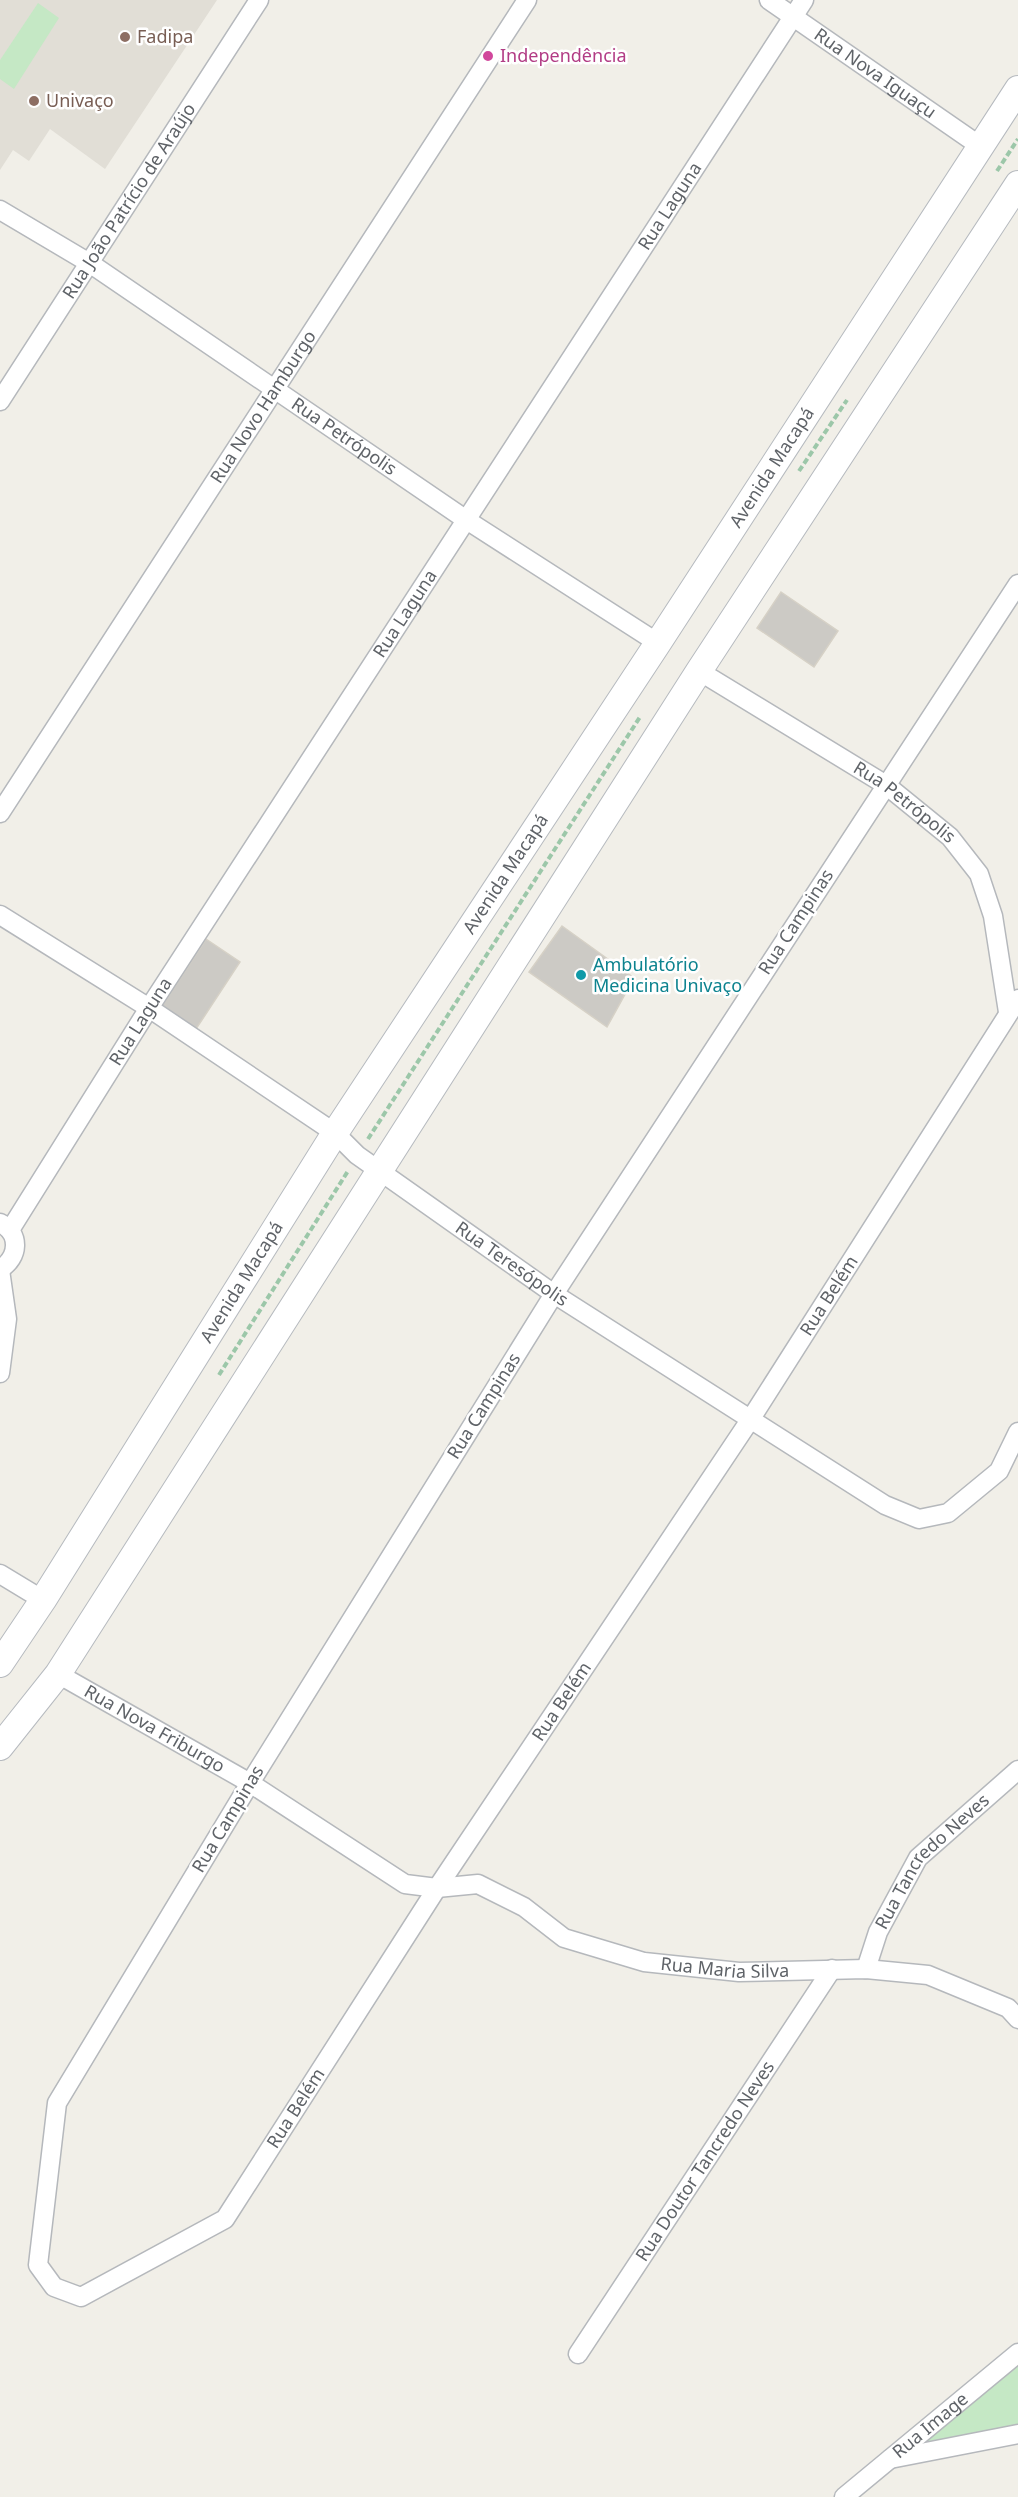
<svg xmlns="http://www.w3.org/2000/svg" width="1018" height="2497" font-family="'Noto Sans',sans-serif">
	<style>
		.education { fill: #e1ded6 }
		.green { fill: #c5e8c5 }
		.building { fill: #cccac5; stroke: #d6d1c6; stroke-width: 1.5 }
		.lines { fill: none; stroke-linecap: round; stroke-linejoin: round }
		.minor-casing { stroke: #b5b8bc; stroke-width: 21 }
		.secondary-casing { stroke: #b6babf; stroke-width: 28 }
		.path { stroke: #9cc7a9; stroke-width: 4; stroke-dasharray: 6 3; stroke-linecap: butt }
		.minor { stroke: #fff; stroke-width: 18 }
		.secondary { stroke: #fff; stroke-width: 26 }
		.education-dot { fill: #8d6e63; stroke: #fff; stroke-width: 2 }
		.hotel-dot { fill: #d1479c; stroke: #fff; stroke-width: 2 }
		.culture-dot { fill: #0f9aa8; stroke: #fff; stroke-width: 2 }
		.labels { text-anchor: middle; stroke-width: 5; stroke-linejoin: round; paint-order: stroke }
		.education-label { font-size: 18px; fill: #785e54; stroke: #fff; text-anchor: start }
		.hotel-label { font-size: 18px; fill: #b23c85; stroke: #fff; text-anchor: start }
		.street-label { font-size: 18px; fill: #5f6368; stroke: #fff }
		.culture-label { font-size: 18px; fill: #0d838f; stroke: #fff; text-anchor: start }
	</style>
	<rect width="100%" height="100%" fill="#f1efe8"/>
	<path class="education" d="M0 0H217L105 169 50 129 29 161 13 150 0 170Z"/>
	<g class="green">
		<path d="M38 3 59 18 14 89 0 79V60Z"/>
		<path d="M1018 2361V2430L906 2452Z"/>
	</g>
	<g class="building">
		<path d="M781 592 838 631 814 667 757 628Z"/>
		<path d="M562 926 634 978 607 1027 529 972Z"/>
		<path d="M206 939 240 962 196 1029 162 1006Z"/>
	</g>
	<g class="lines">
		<g class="minor-casing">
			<g id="minor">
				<path id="s1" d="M769 0 980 146"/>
				<path id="s2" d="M0 210 91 264 465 519 658 643"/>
				<path id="s3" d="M0 401 259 0"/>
				<path id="s4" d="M1018 584 554 1294 250 1783 57 2103 38 2265 54 2287 81 2297 225 2219 437 1888 750 1420 1018 999"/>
				<path id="s5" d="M699 671 886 785 950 837 979 874 993 916 1008 1012"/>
				<path id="s6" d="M0 813 527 0"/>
				<path id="s7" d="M0 915 149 1008 335 1133 357 1155 554 1294 885 1505 919 1519 948 1513 999 1471 1018 1432"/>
				<path d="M0 1223C21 1233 19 1258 0 1269"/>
				<path id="s8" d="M10 1230 149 1008 804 0"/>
				<path d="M0 1270 7 1319 0 1373"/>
				<path d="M0 1574 43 1600"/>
				<path id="s9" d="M58 1674 250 1783 405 1884 437 1888 478 1884 524 1907 564 1938 644 1962 739 1972 866 1969 928 1975 1008 2008 1018 2019"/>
				<path id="s10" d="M866 1969 878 1932 918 1858 1018 1770"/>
				<path id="s11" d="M578 2354 832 1969"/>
				<path d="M890 2459 1018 2434"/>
				<path id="s12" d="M844 2497 1018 2353"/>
			</g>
		</g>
		<g class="secondary-casing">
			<g id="secondary">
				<path id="s13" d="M0 1664 43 1600 335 1133 658 643 1018 89"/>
				<path d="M0 1747 58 1674 699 671 1018 184"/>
			</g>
		</g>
		<g class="path">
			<path d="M997 171 1018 139"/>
			<path d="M799 471 847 400"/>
			<path d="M368 1139 640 717"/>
			<path d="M219 1375 348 1171"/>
		</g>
		<use href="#minor" class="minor"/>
		<use href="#secondary" class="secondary"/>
	</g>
	<g class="education-dot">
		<circle cx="125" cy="37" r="6"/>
		<circle cx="34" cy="101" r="6"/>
	</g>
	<circle class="hotel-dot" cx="488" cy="56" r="6"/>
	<circle class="culture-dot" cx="581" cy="975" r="6"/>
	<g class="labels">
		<g class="education-label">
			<text x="137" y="43">Fadipa</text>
			<text x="46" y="107">Univaço</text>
		</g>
		<g class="hotel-label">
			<text x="500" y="62">Independência</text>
		</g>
		<g class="street-label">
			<text dy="6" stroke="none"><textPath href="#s1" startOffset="129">Rua Nova Iguaçu</textPath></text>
			<text dy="6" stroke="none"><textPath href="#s3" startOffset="238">Rua João Patrício de Araújo</textPath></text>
			<text dy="6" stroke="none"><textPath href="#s8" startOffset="1218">Rua Laguna</textPath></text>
			<text dy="6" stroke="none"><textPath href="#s6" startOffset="484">Rua Novo Hamburgo</textPath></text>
			<text dy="6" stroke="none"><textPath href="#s2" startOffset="412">Rua Petrópolis</textPath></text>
			<text dy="6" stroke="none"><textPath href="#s13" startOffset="1424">Avenida Macapá</textPath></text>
			<text dy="6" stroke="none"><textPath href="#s8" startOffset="732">Rua Laguna</textPath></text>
			<text dy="6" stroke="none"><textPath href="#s5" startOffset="244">Rua Petrópolis</textPath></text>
			<text dy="6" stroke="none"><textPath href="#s13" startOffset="938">Avenida Macapá</textPath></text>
			<text transform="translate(796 922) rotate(-57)" y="6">Rua Campinas</text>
			<text dy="6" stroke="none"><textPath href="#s8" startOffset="246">Rua Laguna</textPath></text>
			<text dy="6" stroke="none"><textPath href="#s7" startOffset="620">Rua Teresópolis</textPath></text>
			<text dy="6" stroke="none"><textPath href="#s13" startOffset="452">Avenida Macapá</textPath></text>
			<text dy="6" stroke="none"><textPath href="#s4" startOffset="3284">Rua Belém</textPath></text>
			<text transform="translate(484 1406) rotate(-58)" y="6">Rua Campinas</text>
			<text dy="6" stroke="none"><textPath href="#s4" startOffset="2798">Rua Belém</textPath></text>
			<text dy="6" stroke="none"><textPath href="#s9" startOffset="111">Rua Nova Friburgo</textPath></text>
			<text transform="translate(228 1819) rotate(-59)" y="6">Rua Campinas</text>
			<text dy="6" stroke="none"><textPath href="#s10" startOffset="129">Rua Tancredo Neves</textPath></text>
			<text dy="6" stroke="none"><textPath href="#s9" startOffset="746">Rua Maria Silva</textPath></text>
			<text dy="6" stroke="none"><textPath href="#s4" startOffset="2312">Rua Belém</textPath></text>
			<text dy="6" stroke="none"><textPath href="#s11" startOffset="231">Rua Doutor Tancredo Neves</textPath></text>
			<text dy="6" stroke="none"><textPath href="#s12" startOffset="112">Rua Image</textPath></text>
		</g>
		<g class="culture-label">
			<text x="593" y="971">Ambulatório<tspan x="593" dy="21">Medicina Univaço</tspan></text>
		</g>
	</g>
</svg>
